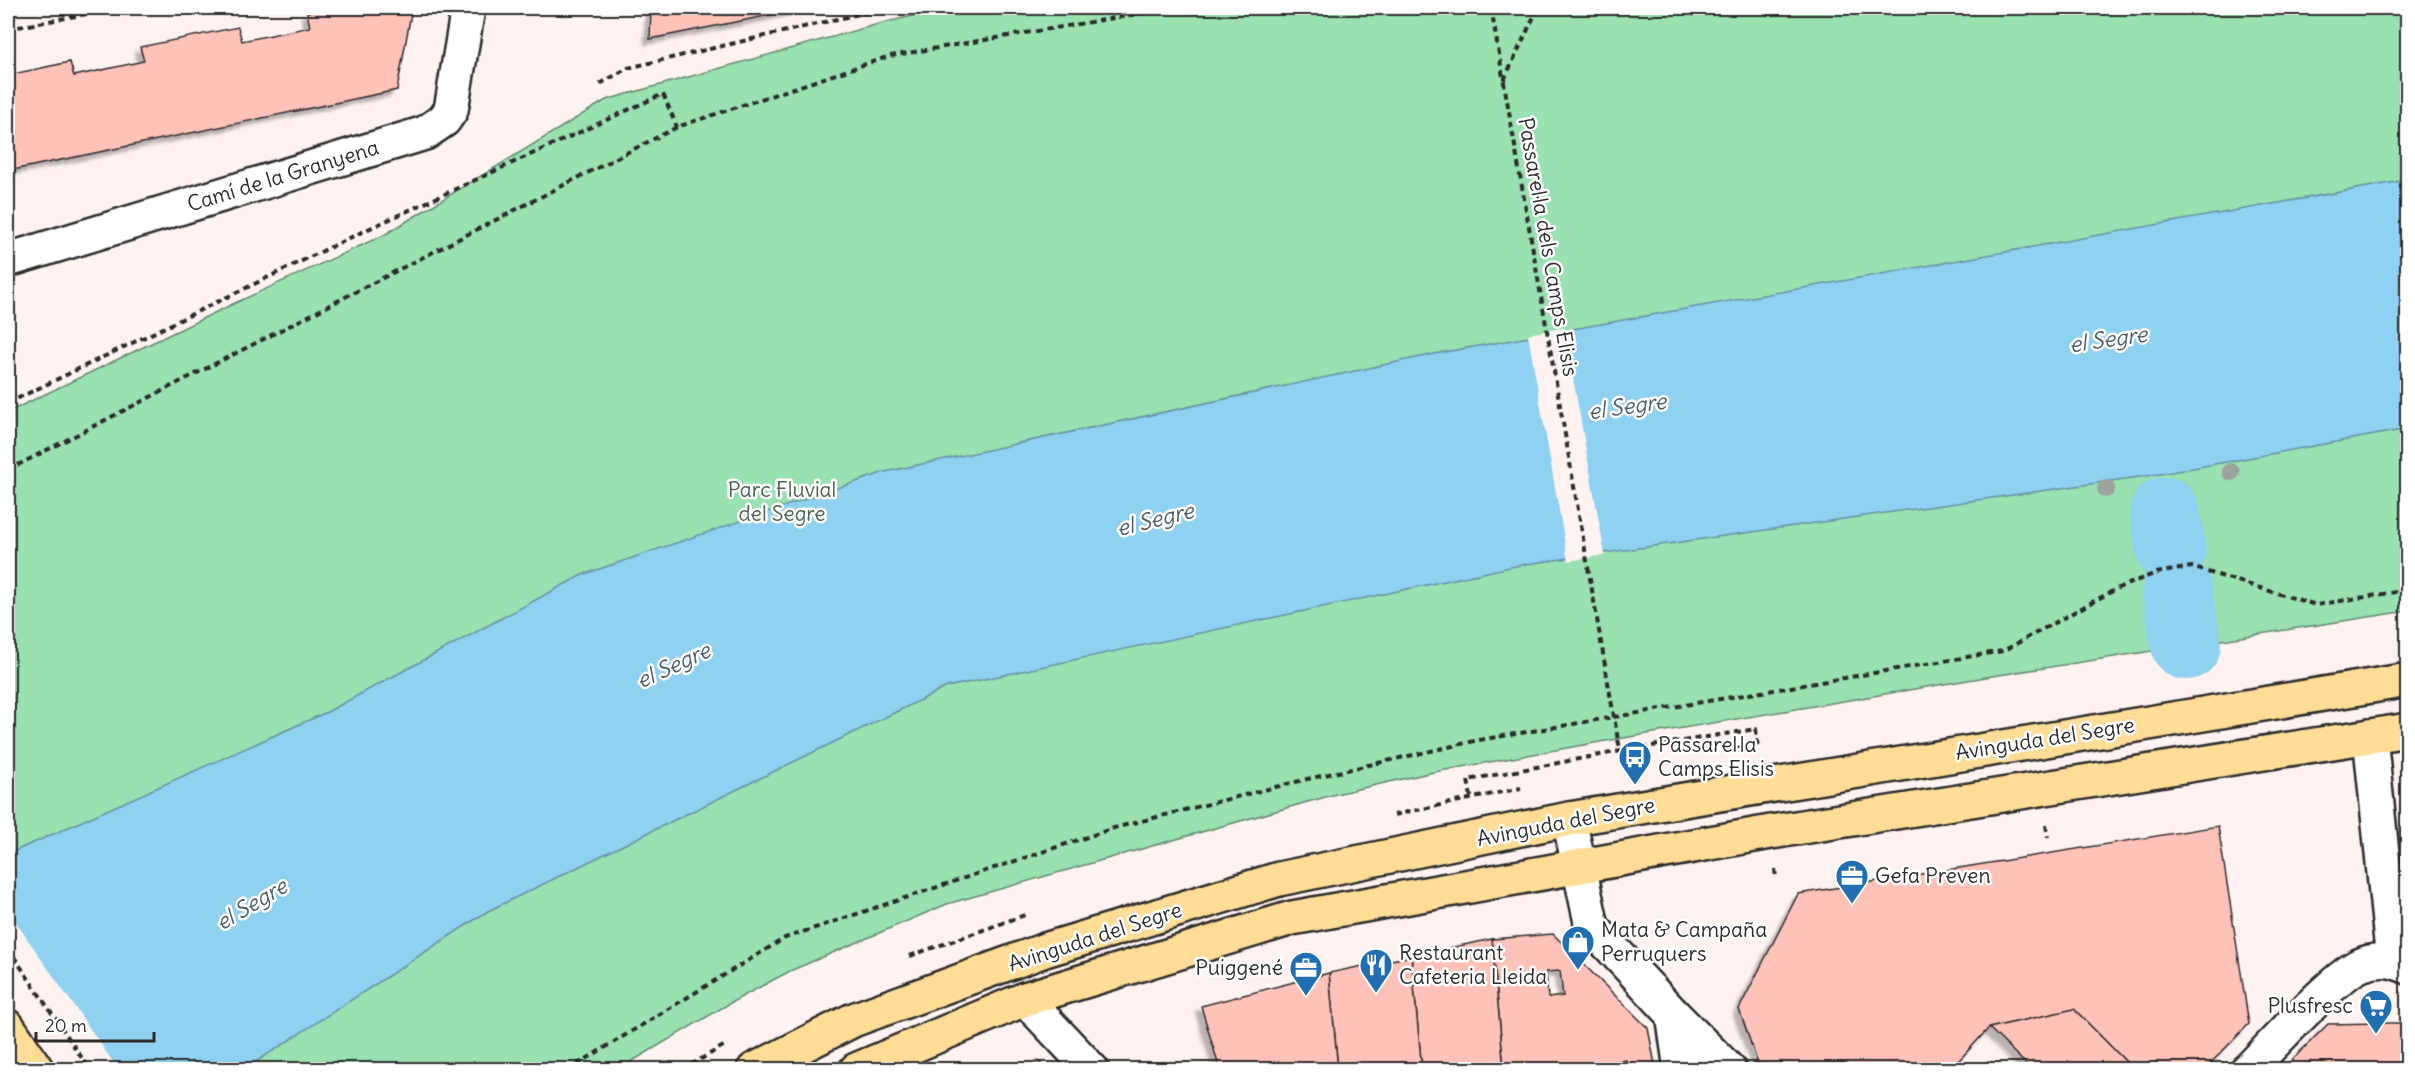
<svg xmlns="http://www.w3.org/2000/svg" width="2415" height="1077" font-family="Delius,sans-serif">
	<style>
		.green { fill: #99e1b0; stroke: #62866e; stroke-width: 1.5 }
		.water { fill: #8fd1f1; stroke: #678fa2; stroke-width: 1.5 }
		.pier { fill: #fff3f1 }
		.lines { fill: none; stroke-linecap: round; stroke-linejoin: round }
		.river { stroke: #8fd1f1; stroke-width: 70 }
		.building { fill: #fec2b8; stroke: #2b2b2b; stroke-width: 1.5; fill-rule: evenodd; filter: url(#shadow) }
		.minor-casing { stroke: #2b2b2b; stroke-width: 38 }
		.major-casing { stroke: #2b2b2b; stroke-width: 38 }
		.path { stroke: #2b2b2b; stroke-width: 4; stroke-dasharray: 6 4.5; stroke-linecap: butt }
		.minor { stroke: #fff; stroke-width: 33 }
		.major { stroke: #ffdd96; stroke-width: 33 }
		.path-bridge { stroke: #2b2b2b; stroke-width: 4; stroke-dasharray: 6 4.5; stroke-linecap: butt }
		.tree { fill: #9da39a }
		.labels { text-anchor: middle; stroke-width: 5; stroke-linejoin: round; paint-order: stroke }
		.street-label { font-size: 21px; fill: #2b2b2b; stroke: #fff }
		.park-label { font-size: 21px; fill: #4c6253; stroke: #fff }
		.poi-label { font-size: 21px; fill: #2b2b2b; stroke: #fff; text-anchor: start }
		.water-label { font-size: 22px; font-style: italic; fill: #495d66; stroke: #fff }
	</style>
	<defs>
		<filter id="shadow"><feDropShadow dx="-5.5" dy="5.5" stdDeviation="1.5" flood-color="#0004"/></filter>
	</defs>
	<rect width="100%" height="100%" fill="#fff3f1"/>
	<filter id="ink" filterUnits="userSpaceOnUse"><feTurbulence type="fractalNoise" baseFrequency=".0167" numOctaves="2"/><feDisplacementMap in="SourceGraphic" scale="12" xChannelSelector="R" yChannelSelector="G"/><feConvolveMatrix kernelMatrix="1 2 1 2 8 2 1 2 1" color-interpolation-filters="sRGB"/></filter>
	<g filter="url(#ink)">
		<path class="green" d="M948 8H2407V611L1986 677 1600 742 1429 773 1336 794 947 904 790 971 732 1002 619 1069 8 1070V412L235 303 384 235 606 100 882 23Z"/>
		<path class="water" d="M2407 180V429L2160 474 1520 565 947 687 488 911 245 1069 8 1070V854L327 712 582 575 885 472 1439 353Z"/>
		<g class="pier">
			<path d="M1564 328 1605 555 1568 561 1528 334Z"/>
			<path d="M8 911 118 1069H8Z"/>
		</g>
		<g class="lines">
			<g class="river">
				<path d="M2165 512 2171 551"/>
				<path d="M2177 590 2186 645"/>
			</g>
		</g>
		<g class="building">
			<path d="M330 8H412L397 90 8 171V75L70 62 74 76 144 61 140 47 238 27 242 41 310 27 307 12Z"/>
			<path d="M651 8H805L650 39Z"/>
			<path d="M2218 826 2249 1024 2204 1070H2134L2074 1009 1989 1028 1950 1070H1766L1757 1061 1739 1009 1798 894Z"/>
			<path d="M1553 934 1648 1028 1656 1070H1627L1626 1060 1612 1062 1613 1070H1570V1066H1556V1070H1504L1492 939ZM1560 971 1563 996 1548 998 1546 972Z"/>
			<path d="M1492 939 1504 1070H1422L1411 956Z"/>
			<path d="M1411 956 1422 1070H1338L1329 973Z"/>
			<path d="M1329 973 1338 1070H1220L1201 1006Z"/>
			<path d="M2074 1009 2134 1070H2032L1989 1028Z"/>
			<path d="M2381 1023H2408V1070H2282L2328 1024Z"/>
			<path d="M1038 1061 1047 1070H1024Z"/>
		</g>
		<g class="lines">
			<g class="minor-casing">
				<g id="minor">
					<path d="M8 260 425 133 444 120 451 110 468 8"/>
					<path d="M2370 736 2393 961"/>
					<path d="M1569 819 1592 927 1673 1014 1729 1070"/>
					<path d="M1025 999 1092 1070"/>
					<path d="M1673 1014 1681 1070"/>
					<path d="M2248 1070C2271 1047 2338 972 2363 964 2380 958 2392 960 2408 967"/>
				</g>
			</g>
			<g class="major-casing">
				<g id="major">
					<path d="M8 1027 37 1070"/>
					<path d="M754 1070 853 1020 1045 950 1279 879 1569 819 2408 680"/>
					<path d="M856 1070 1025 999 1292 918 1771 832 2408 730"/>
				</g>
			</g>
			<g class="path">
				<path d="M8 29 117 8"/>
				<path d="M1504 80 1538 8"/>
				<path d="M600 84 628 68 885 8"/>
				<path d="M8 403 366 230 663 94 677 127"/>
				<path d="M8 470 677 127 890 56 1173 8"/>
				<path d="M1621 751 1756 729 1758 748"/>
				<path d="M1471 797 1468 780 1621 751 1618 740"/>
				<path d="M1394 815 1521 788"/>
				<path d="M2046 825 2048 837"/>
				<path d="M1775 869 1776 878"/>
				<path d="M8 948 90 1070"/>
				<path d="M910 956 1025 915"/>
				<path d="M568 1070 785 938 1114 828 1303 780 1479 740 2003 651 2118 588 2156 573 2191 567 2316 605 2408 590"/>
				<path d="M682 1070 725 1045"/>
			</g>
			<use href="#minor" class="minor"/>
			<use href="#major" class="major"/>
			<path class="path-bridge" d="M1491 8 1618 740"/>
		</g>
		<g class="tree">
			<circle cx="2231" cy="472" r="9"/>
			<circle cx="2106" cy="489" r="9"/>
		</g>
	</g>
	<defs>
		<g id="bus-pin" transform="scale(1.725)"><path d="M0 17L-7.5 6A9.5 9.5 0 1 1 7.5 6Z" fill="#1f6fb2" stroke="#fff"/><path d="M-5-6H5V4H4V6H2V4H-2V6H-4V4H-5ZM-3.5-4V0h7V-4ZM-3.5 1.2v1.5H-2V1.2ZM2 1.2v1.5H3.5V1.2Z" fill="#fff"/></g>
		<g id="office-pin" transform="scale(1.725)"><path d="M0 17L-7.5 6A9.5 9.5 0 1 1 7.5 6Z" fill="#1f6fb2" stroke="#fff"/><path d="M-6-3h4V-5.5h4V-3h4V5H-6ZM-1-4.5V-3h2v-1.5ZM-6 0V1H6V0Z" fill="#fff"/></g>
		<g id="shop-pin" transform="scale(1.725)"><path d="M0 17L-7.5 6A9.5 9.5 0 1 1 7.5 6Z" fill="#1f6fb2" stroke="#fff"/><path d="M-5-2.5h2.3a2.7 3.5 0 0 1 5.4 0H5L5.5 6h-11ZM-1.5-2.5h3a1.5 2.3 0 0 0-3 0Z" fill="#fff"/></g>
		<g id="restaurant-pin" transform="scale(1.725)"><path d="M0 17L-7.5 6A9.5 9.5 0 1 1 7.5 6Z" fill="#1f6fb2" stroke="#fff"/><path d="M-5-6h1v4h1v-4h1v4h1v-4h1v5L-1.5 .5V6h-2V.5L-5-1ZM5-6V6H3V1.5H1.5Q1.5-4 5-6Z" fill="#fff"/></g>
		<g id="supermarket-pin" transform="scale(1.725)"><path d="M0 17L-7.5 6A9.5 9.5 0 1 1 7.5 6Z" fill="#1f6fb2" stroke="#fff"/><path d="M-6-5.5h2.5l.6 2H6L4.5 2H-2.5L-4.4-4H-6ZM-1.5 3.2a1.3 1.3 0 1 0 .1 0ZM3 3.2a1.3 1.3 0 1 0 .1 0Z" fill="#fff"/></g>
	</defs>
	<g fill-rule="evenodd">
		<use href="#bus-pin" x="1635" y="757"/>
		<use href="#office-pin" x="1852" y="876"/>
		<use href="#shop-pin" x="1578" y="942"/>
		<use href="#restaurant-pin" x="1376" y="965"/>
		<use href="#office-pin" x="1306" y="968"/>
		<use href="#supermarket-pin" x="2376" y="1006"/>
	</g>
	<g class="labels">
		<g class="street-label">
			<text transform="translate(283 176) rotate(-17)" y="7">Camí de la Granyena</text>
			<text transform="translate(1548 247) rotate(80)" y="7">Passarel·la dels Camps Elisis</text>
			<text transform="translate(2045 739) rotate(-9)" y="7">Avinguda del Segre</text>
			<text transform="translate(1566 822) rotate(-11)" y="7">Avinguda del Segre</text>
			<text transform="translate(1095 937) rotate(-18)" y="7">Avinguda del Segre</text>
		</g>
		<g class="park-label">
			<text x="782" y="497">Parc Fluvial<tspan x="782" dy="24">del Segre</tspan></text>
		</g>
		<g class="poi-label">
			<text x="1658" y="752">Passarel·la<tspan x="1658" dy="24">Camps Elisis</tspan></text>
			<text x="1875" y="883">Gefa Preven</text>
			<text x="1601" y="937">Mata &amp; Campaña<tspan x="1601" dy="24">Perruquers</tspan></text>
			<text x="1399" y="960">Restaurant<tspan x="1399" dy="24">Cafeteria Lleida</tspan></text>
			<text x="1283" y="975" text-anchor="end">Puiggené</text>
			<text x="2353" y="1013" text-anchor="end">Plusfresc</text>
		</g>
		<g class="water-label">
			<text transform="translate(2108 339) rotate(-8)" y="8">el Segre</text>
			<text transform="translate(1627 406) rotate(-8)" y="8">el Segre</text>
			<text transform="translate(1155 519) rotate(-14)" y="8">el Segre</text>
			<text transform="translate(673 665) rotate(-25)" y="8">el Segre</text>
			<text transform="translate(251 904) rotate(-31)" y="8">el Segre</text>
		</g>
	</g>
	<rect width="2415" height="1077" fill="none" stroke="#fff" stroke-width="30"/>
	<rect x="15" y="15" width="2385" height="1047" fill="none" stroke="#2b2b2b" stroke-width="2" filter="url(#ink)"/>
	<path d="M36 1032v9h118v-9" fill="none" stroke="#2b2b2b" stroke-width="3"/>
	<text x="45" y="1032" font-size="18" fill="#2b2b2b" stroke="#ffffff" stroke-width="4.5" paint-order="stroke">20 m</text>
</svg>
